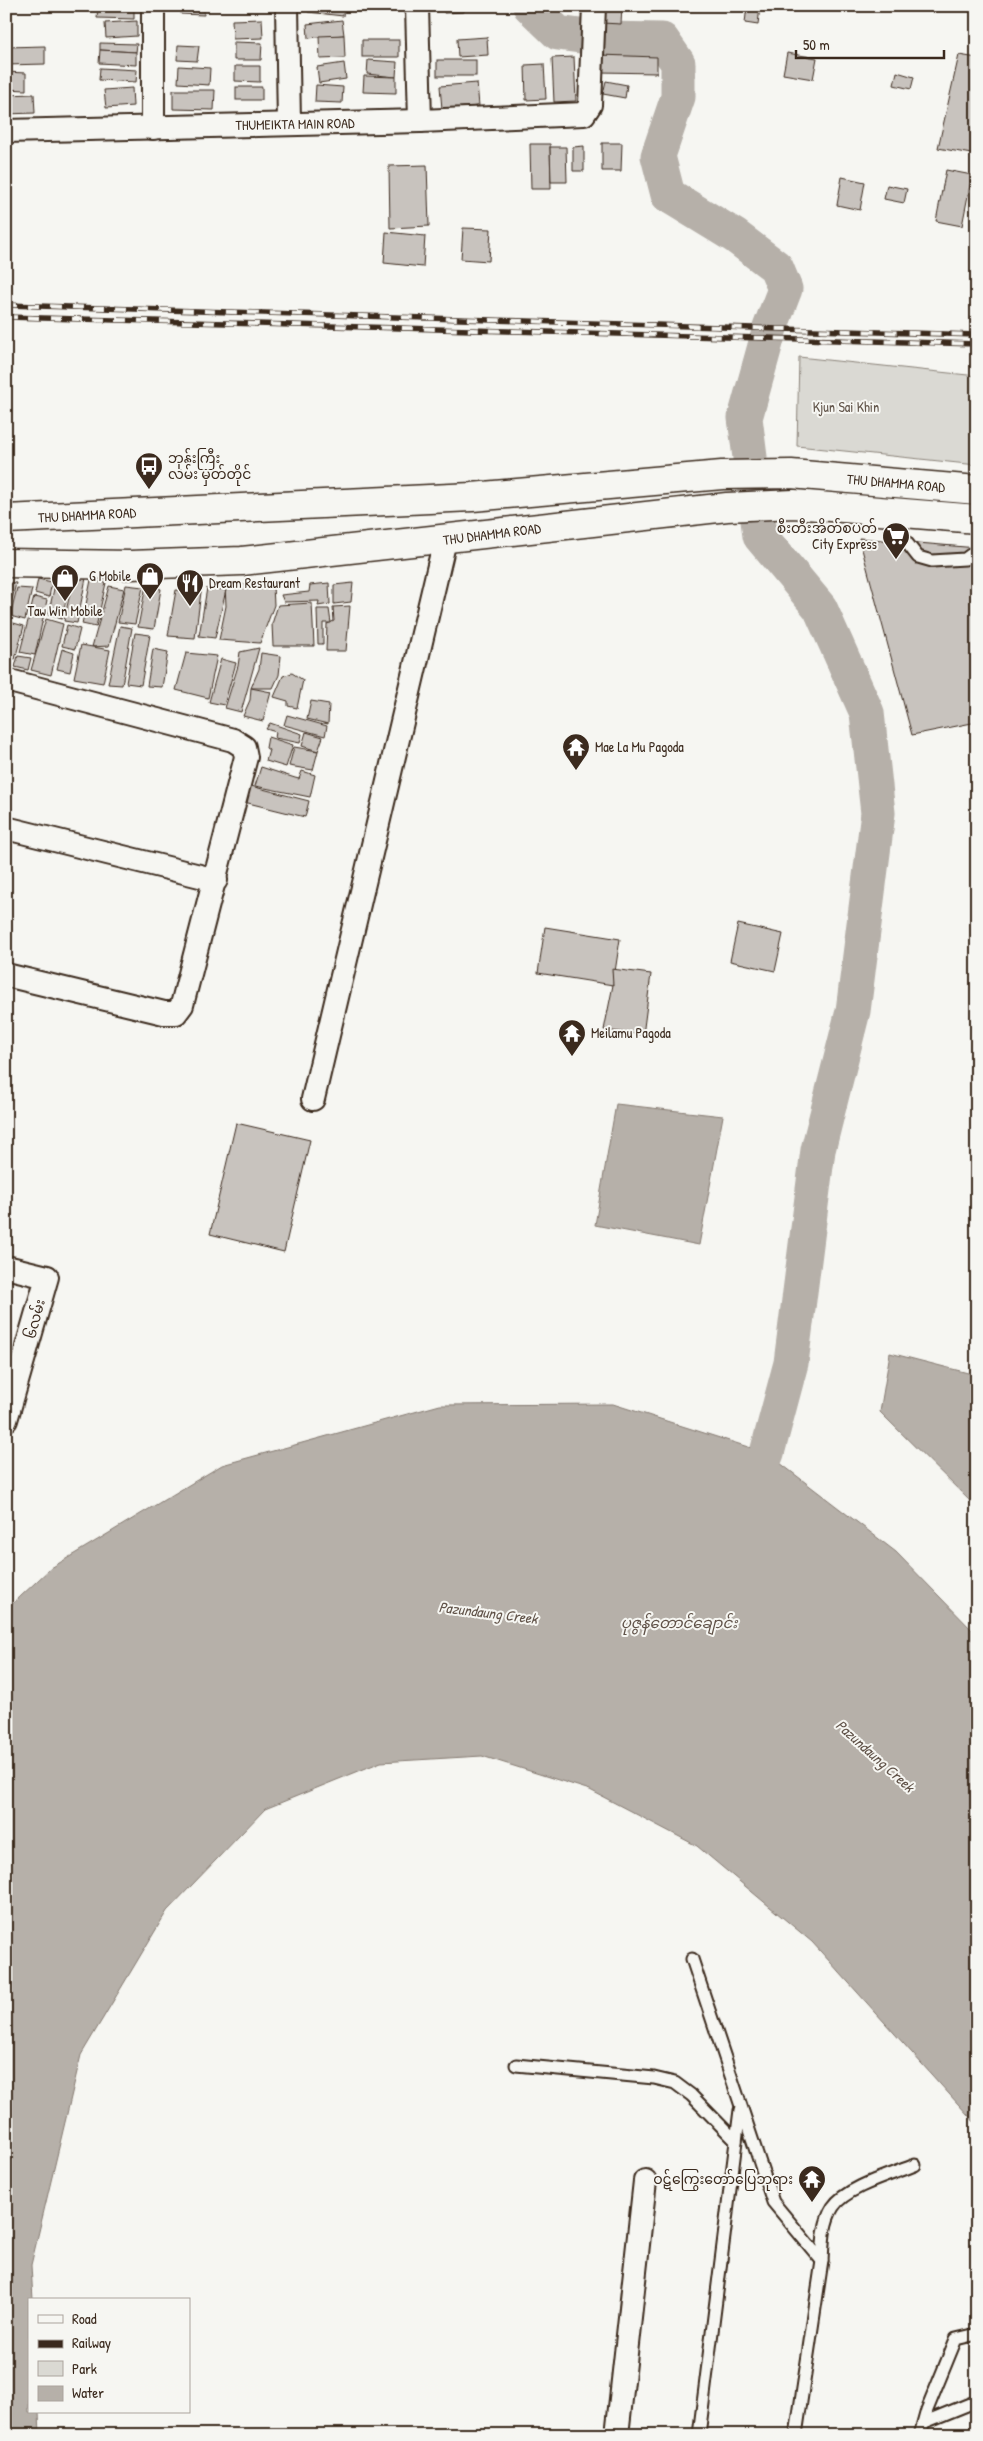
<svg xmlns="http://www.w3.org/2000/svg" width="983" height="2441" font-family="'Patrick Hand','Noto Sans Myanmar',sans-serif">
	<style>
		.green { fill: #dad9d3; stroke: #8a8278 }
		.water { fill: #b6b0a9; stroke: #857a71 }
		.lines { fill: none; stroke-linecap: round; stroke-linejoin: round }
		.river { stroke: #b6b0a9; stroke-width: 35 }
		.building { fill: #c8c3be; stroke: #3b2a1e }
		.lane-casing { stroke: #3b2a1e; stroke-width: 15 }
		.street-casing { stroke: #3b2a1e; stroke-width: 26 }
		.primary-casing { stroke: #3b2a1e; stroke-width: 31 }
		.lane { stroke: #f6f6f2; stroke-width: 11 }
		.street { stroke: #f6f6f2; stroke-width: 22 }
		.primary { stroke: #f6f6f2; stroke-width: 28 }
		.rail-casing { stroke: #3b2a1e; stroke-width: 5.5 }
		.rail { stroke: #f6f6f2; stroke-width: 4; stroke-dasharray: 11; stroke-linecap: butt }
		.labels { text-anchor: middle; stroke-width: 4; stroke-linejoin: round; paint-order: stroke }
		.street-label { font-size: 14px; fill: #3b2a1e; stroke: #f6f6f2 }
		.park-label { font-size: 14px; fill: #63564b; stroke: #f6f6f2 }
		.poi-label { font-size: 14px; fill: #3b2a1e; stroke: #f6f6f2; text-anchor: start }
		.water-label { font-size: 15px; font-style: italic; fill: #605248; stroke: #f6f6f2 }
	</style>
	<rect width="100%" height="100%" fill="#f6f6f2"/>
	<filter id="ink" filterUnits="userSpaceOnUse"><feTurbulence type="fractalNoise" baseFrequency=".02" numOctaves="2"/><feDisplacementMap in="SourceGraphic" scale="10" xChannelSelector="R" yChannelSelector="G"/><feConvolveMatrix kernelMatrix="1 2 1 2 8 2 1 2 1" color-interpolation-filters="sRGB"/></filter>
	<g filter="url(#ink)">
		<path class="green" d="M799 357 977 376V465L797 446Z"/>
		<g class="water">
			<path d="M616 1104 723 1116 699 1245 595 1225Z"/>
			<path d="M890 1353 972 1374 977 1380V1508L880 1412Z"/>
			<path d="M613 1404 767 1453 896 1552 977 1635V2125L812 1942 697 1846 590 1790 482 1756 381 1762 265 1809 167 1911 81 2055 31 2265 33 2300H29V2412H39L40 2435H6V1610L51 1568 222 1465 440 1405Z"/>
		</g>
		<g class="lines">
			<path class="river" d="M530 6 558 33 602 39 662 40 678 63V97L658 156 668 195 735 236 776 267 785 289 770 328 745 418 760 536 820 608 867 713 878 813 853 1011 818 1150 791 1363 767 1453 749 1498"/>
		</g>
		<g class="building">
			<path d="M98 6H134V19L97 18Z"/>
			<path d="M181 6H204V15L181 14Z"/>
			<path d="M308 6H344L343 16 308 12Z"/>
			<path d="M364 6H402V11L364 13Z"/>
			<path d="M444 6H464V12L444 13Z"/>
			<path d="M603 6H622L621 24 602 23Z"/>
			<path d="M687 6H709L710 9 687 11Z"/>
			<path d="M747 6H760L758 25 745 23Z"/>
			<path d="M916 6H940L939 11Z"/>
			<path d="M262 19 263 38 233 39 232 20Z"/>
			<path d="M342 20 344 35 308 38 307 24Z"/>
			<path d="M137 21V36L106 38 105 23Z"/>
			<path d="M344 35 345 58 320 59 319 36Z"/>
			<path d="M487 37 488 55 458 57 457 39Z"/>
			<rect x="362" y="40" width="37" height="17"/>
			<path d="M234 42 262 43 261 60H234Z"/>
			<path d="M100 43 137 44 136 52 100 50Z"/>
			<path d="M178 45 199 46 197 61 177 60Z"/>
			<path d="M45 46V64L6 65V47Z"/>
			<path d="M100 50 136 52V65L99 63Z"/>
			<path d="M787 53 817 58 813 79 783 74Z"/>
			<path d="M600 55 657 57V73L600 72Z"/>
			<path d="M959 55 977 58V155L938 148Z"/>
			<path d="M574 57 576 101 554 102 552 58Z"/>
			<path d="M368 60 397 62 396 77 367 74Z"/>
			<rect x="437" y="60" width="39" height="16"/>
			<path d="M344 63 346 79 319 83 317 67Z"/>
			<path d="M544 64 546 99 526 100 525 65Z"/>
			<path d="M179 66 210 68 209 85 178 83Z"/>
			<path d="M235 66H260V82L235 81Z"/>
			<path d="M100 68 137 70 136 82 99 80Z"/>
			<path d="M6 72 26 73V90L6 89Z"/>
			<path d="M897 72 914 77 911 89 894 85Z"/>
			<path d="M364 76 396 77V93L363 92Z"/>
			<path d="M606 81 627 85 625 98 603 94Z"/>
			<path d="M477 83 479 106 442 109 440 86Z"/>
			<path d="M316 85 343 87 342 103 315 102Z"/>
			<rect x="236" y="87" width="26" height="13"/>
			<path d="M132 88 133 106 106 108 104 90Z"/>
			<path d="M173 90H215L214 110 173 109Z"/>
			<path d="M34 94 35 113 6 114V95Z"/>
			<path d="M602 143H622L621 171H602Z"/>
			<path d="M530 144H550L551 189H531Z"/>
			<path d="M584 146V171H573V147Z"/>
			<path d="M550 147H566L567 182H551Z"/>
			<path d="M427 165 429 226 390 228 389 166Z"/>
			<path d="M946 170 972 175 962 226 936 221Z"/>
			<path d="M842 177 865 182 860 210 837 205Z"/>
			<path d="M887 185 907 189 904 203 884 199Z"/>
			<path d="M463 228 491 229 489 261 461 259Z"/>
			<path d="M386 232 425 236 423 267 384 263Z"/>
			<path d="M859 538 977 548V722L912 735Z"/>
			<path d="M57 577 69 579 68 588 54 589Z"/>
			<path d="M86 578 77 623 64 621 73 579Z"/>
			<path d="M38 579 52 582 49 597 35 593Z"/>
			<path d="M91 580 106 583 96 627 82 624Z"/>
			<path d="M6 582 16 583 11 604H6Z"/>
			<path d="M329 583 330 604 318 606 319 601 284 602 281 595 309 592 310 585Z"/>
			<path d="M353 583 351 602 334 604V585Z"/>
			<path d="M225 584 273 586 274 605 260 643 219 640 226 606Z"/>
			<path d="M126 585 143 587 135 624 118 622Z"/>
			<path d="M146 585 161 589 154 629 138 627Z"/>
			<path d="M109 586 124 589 109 646 92 647Z"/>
			<path d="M17 588 32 589 25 620 10 616Z"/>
			<path d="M207 588 226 590 215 638 199 636Z"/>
			<path d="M54 589 68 590 62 619 48 615Z"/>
			<path d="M176 590 201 592 195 638 168 636Z"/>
			<path d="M34 597 47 600 35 655 20 652Z"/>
			<path d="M312 603 314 646H273L272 624 278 605Z"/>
			<path d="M350 606 346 651H326L327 624 334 621 333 607Z"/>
			<path d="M317 609H329L331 623H323V644H318Z"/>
			<path d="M46 619 63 624 51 675 31 670Z"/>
			<path d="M10 622 24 626 15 659 6 658V630Z"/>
			<path d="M67 625 80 629 75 649 62 646Z"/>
			<path d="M120 626 132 628 122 685 108 684Z"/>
			<path d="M135 633 150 635 141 685 126 683Z"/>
			<path d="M81 645 110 650 103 683 74 678Z"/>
			<path d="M259 648 241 712 225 708 238 666 240 652Z"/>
			<path d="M62 649 74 653 70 672 57 669Z"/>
			<path d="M153 649 168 652 162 687 147 686Z"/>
			<path d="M186 653 217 656 208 698 176 690Z"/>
			<path d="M261 653 281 656 279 675 273 688H251L259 669Z"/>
			<path d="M18 656 31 658 28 670 15 667Z"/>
			<path d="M221 659 236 663 224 705 209 702Z"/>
			<path d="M292 673 303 680 297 708 288 706V701L274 697 283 676Z"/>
			<path d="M251 688 271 692 263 721 243 716 250 700Z"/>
			<path d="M311 701 329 704 328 724 307 719Z"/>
			<path d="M287 715 327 726 325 736 284 725Z"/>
			<path d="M270 723 302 734 300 743 275 738 276 732 266 729Z"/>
			<path d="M306 732 323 737 318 751 302 746Z"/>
			<path d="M268 737 293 745 286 767 266 761 269 750 266 748Z"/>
			<path d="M294 747 318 751 313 770 289 766Z"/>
			<path d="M261 767 295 778 299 779 302 771 315 775 310 797 255 786Z"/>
			<path d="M247 785 309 801 305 817 244 802Z"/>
			<path d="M738 924 783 934 775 971 730 961Z"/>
			<path d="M545 927 620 939 613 985 538 973Z"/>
			<path d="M612 969 651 974 643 1035 604 1030 613 985Z"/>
			<path d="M236 1123 310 1140 284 1252 210 1234Z"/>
		</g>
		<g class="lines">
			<g class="lane-casing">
				<g id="lane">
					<path d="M884 514 918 557 932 561 965 559 977 550"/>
					<path d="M692 1959 773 2202 822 2261 796 2435"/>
					<path d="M516 2065 654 2078 675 2083 691 2095 736 2141"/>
					<path d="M822 2261C823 2243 823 2223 833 2207 846 2187 893 2174 915 2165"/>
					<path d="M925 2422 977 2401"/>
					<path d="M699 2435 740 2110"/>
					<path d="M920 2435 927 2410 956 2339 977 2334"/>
				</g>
			</g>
			<g class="street-casing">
				<g id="street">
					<path d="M287 6 289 123"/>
					<path d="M417 6 420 121"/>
					<path d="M153 128V6"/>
					<path d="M6 131 420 121 584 114 590 105 594 6"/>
					<path d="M6 680 233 740 244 747 246 757 182 1005 176 1013H164L6 975"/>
					<path d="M6 828 216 880"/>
					<path d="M313 1099 445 540"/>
					<path d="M6 1267 47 1277 6 1420"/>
					<path d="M617 2435 645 2181"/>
				</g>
			</g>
			<g class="primary-casing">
				<g id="primary">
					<path d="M6 519 472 497 722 475 791 474 977 490"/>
					<path d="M6 563 130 565 242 561 727 507 794 504 977 519"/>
				</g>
			</g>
			<use href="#lane" class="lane"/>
			<use href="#street" class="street"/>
			<use href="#primary" class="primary"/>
			<g class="rail-casing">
				<g id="rail">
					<path d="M6 305 977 335"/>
					<path d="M6 317 977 344"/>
				</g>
			</g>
			<use href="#rail" class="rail"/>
		</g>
	</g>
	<defs>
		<g id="bus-pin" transform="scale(1.4375)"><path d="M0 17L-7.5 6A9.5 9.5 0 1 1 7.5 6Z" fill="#3b2a1e" stroke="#f6f6f2"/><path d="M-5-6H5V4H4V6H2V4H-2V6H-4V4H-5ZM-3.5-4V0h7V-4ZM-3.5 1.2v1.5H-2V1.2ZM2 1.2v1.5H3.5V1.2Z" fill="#fff"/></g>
		<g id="supermarket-pin" transform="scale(1.4375)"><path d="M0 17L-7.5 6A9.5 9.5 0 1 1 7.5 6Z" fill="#3b2a1e" stroke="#f6f6f2"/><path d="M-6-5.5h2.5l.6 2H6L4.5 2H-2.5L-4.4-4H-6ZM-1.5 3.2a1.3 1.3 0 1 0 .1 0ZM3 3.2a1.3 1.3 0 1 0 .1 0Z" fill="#fff"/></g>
		<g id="shop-pin" transform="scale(1.4375)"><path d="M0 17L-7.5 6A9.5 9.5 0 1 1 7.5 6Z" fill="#3b2a1e" stroke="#f6f6f2"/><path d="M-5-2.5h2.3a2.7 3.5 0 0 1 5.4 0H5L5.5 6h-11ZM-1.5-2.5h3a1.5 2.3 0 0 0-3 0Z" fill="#fff"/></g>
		<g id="restaurant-pin" transform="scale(1.4375)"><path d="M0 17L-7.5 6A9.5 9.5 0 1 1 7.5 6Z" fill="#3b2a1e" stroke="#f6f6f2"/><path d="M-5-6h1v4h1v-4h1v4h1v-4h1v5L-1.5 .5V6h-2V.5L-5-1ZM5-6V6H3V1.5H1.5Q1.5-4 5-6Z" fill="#fff"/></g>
		<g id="temple-pin" transform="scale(1.4375)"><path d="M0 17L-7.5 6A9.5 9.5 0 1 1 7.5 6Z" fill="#3b2a1e" stroke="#f6f6f2"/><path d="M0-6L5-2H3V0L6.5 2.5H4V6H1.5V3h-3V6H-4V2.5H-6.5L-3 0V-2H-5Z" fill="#fff"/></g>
	</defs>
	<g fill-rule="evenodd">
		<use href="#bus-pin" x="149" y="466"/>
		<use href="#supermarket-pin" x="896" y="536"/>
		<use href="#shop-pin" x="150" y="576"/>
		<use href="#shop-pin" x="65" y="578"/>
		<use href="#restaurant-pin" x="190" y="583"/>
		<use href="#temple-pin" x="576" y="747"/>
		<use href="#temple-pin" x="572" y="1033"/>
		<use href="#temple-pin" x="812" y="2179"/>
	</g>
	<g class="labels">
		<g class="street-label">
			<text transform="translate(295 124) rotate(-1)" y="5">THUMEIKTA MAIN ROAD</text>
			<text transform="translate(896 483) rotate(5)" y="5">THU DHAMMA ROAD</text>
			<text transform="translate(87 515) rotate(-3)" y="5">THU DHAMMA ROAD</text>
			<text transform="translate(492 534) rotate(-7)" y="5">THU DHAMMA ROAD</text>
			<text transform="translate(35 1319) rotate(-75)" y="5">၆လမ်း</text>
		</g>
		<g class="park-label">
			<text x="846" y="412">Kjun Sai Khin</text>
		</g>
		<g class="poi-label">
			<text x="168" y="463">ဘုန်းကြီး<tspan x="168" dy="16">လမ်း မှတ်တိုင်</tspan></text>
			<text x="877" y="533" text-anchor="end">စီးတီးအိတ်စပတ်<tspan x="877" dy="16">City Express</tspan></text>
			<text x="131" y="581" text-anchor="end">G Mobile</text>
			<text x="209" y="588">Dream Restaurant</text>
			<text x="65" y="616" text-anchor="middle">Taw Win Mobile</text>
			<text x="595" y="752">Mae La Mu Pagoda</text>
			<text x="591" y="1038">Meilamu Pagoda</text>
			<text x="793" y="2184" text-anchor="end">ဝဋ်ကြွေးတော်ပြေဘုရား</text>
		</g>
		<g class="water-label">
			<text transform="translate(488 1613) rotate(7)" y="5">Pazundaung Creek</text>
			<text x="679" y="1628">ပုဇွန်တောင်ချောင်း</text>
			<text transform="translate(875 1756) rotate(42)" y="5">Pazundaung Creek</text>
		</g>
	</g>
	<rect width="983" height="2441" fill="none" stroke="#f6f6f2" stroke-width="25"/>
	<rect x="12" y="12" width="958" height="2416" fill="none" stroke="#3b2a1e" stroke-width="2" filter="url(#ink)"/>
	<rect x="28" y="2298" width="162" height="115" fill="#f6f6f2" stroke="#aba49d"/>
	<rect x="38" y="2315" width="25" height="8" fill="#f6f6f2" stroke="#aba49d"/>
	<text x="72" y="2324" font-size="15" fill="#3b2a1e">Road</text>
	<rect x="38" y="2340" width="25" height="8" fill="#3b2a1e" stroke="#aba49d"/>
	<text x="72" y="2348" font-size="15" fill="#3b2a1e">Railway</text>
	<rect x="38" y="2361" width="25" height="15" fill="#dad9d3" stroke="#aba49d"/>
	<text x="72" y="2374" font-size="15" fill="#3b2a1e">Park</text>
	<rect x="38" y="2386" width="25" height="15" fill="#b6b0a9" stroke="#aba49d"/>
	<text x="72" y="2398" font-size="15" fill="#3b2a1e">Water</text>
	<path d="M796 50v8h148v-8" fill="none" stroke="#3b2a1e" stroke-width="2.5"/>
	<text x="803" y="50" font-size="15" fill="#3b2a1e" stroke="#f6f6f2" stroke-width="4" paint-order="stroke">50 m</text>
</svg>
